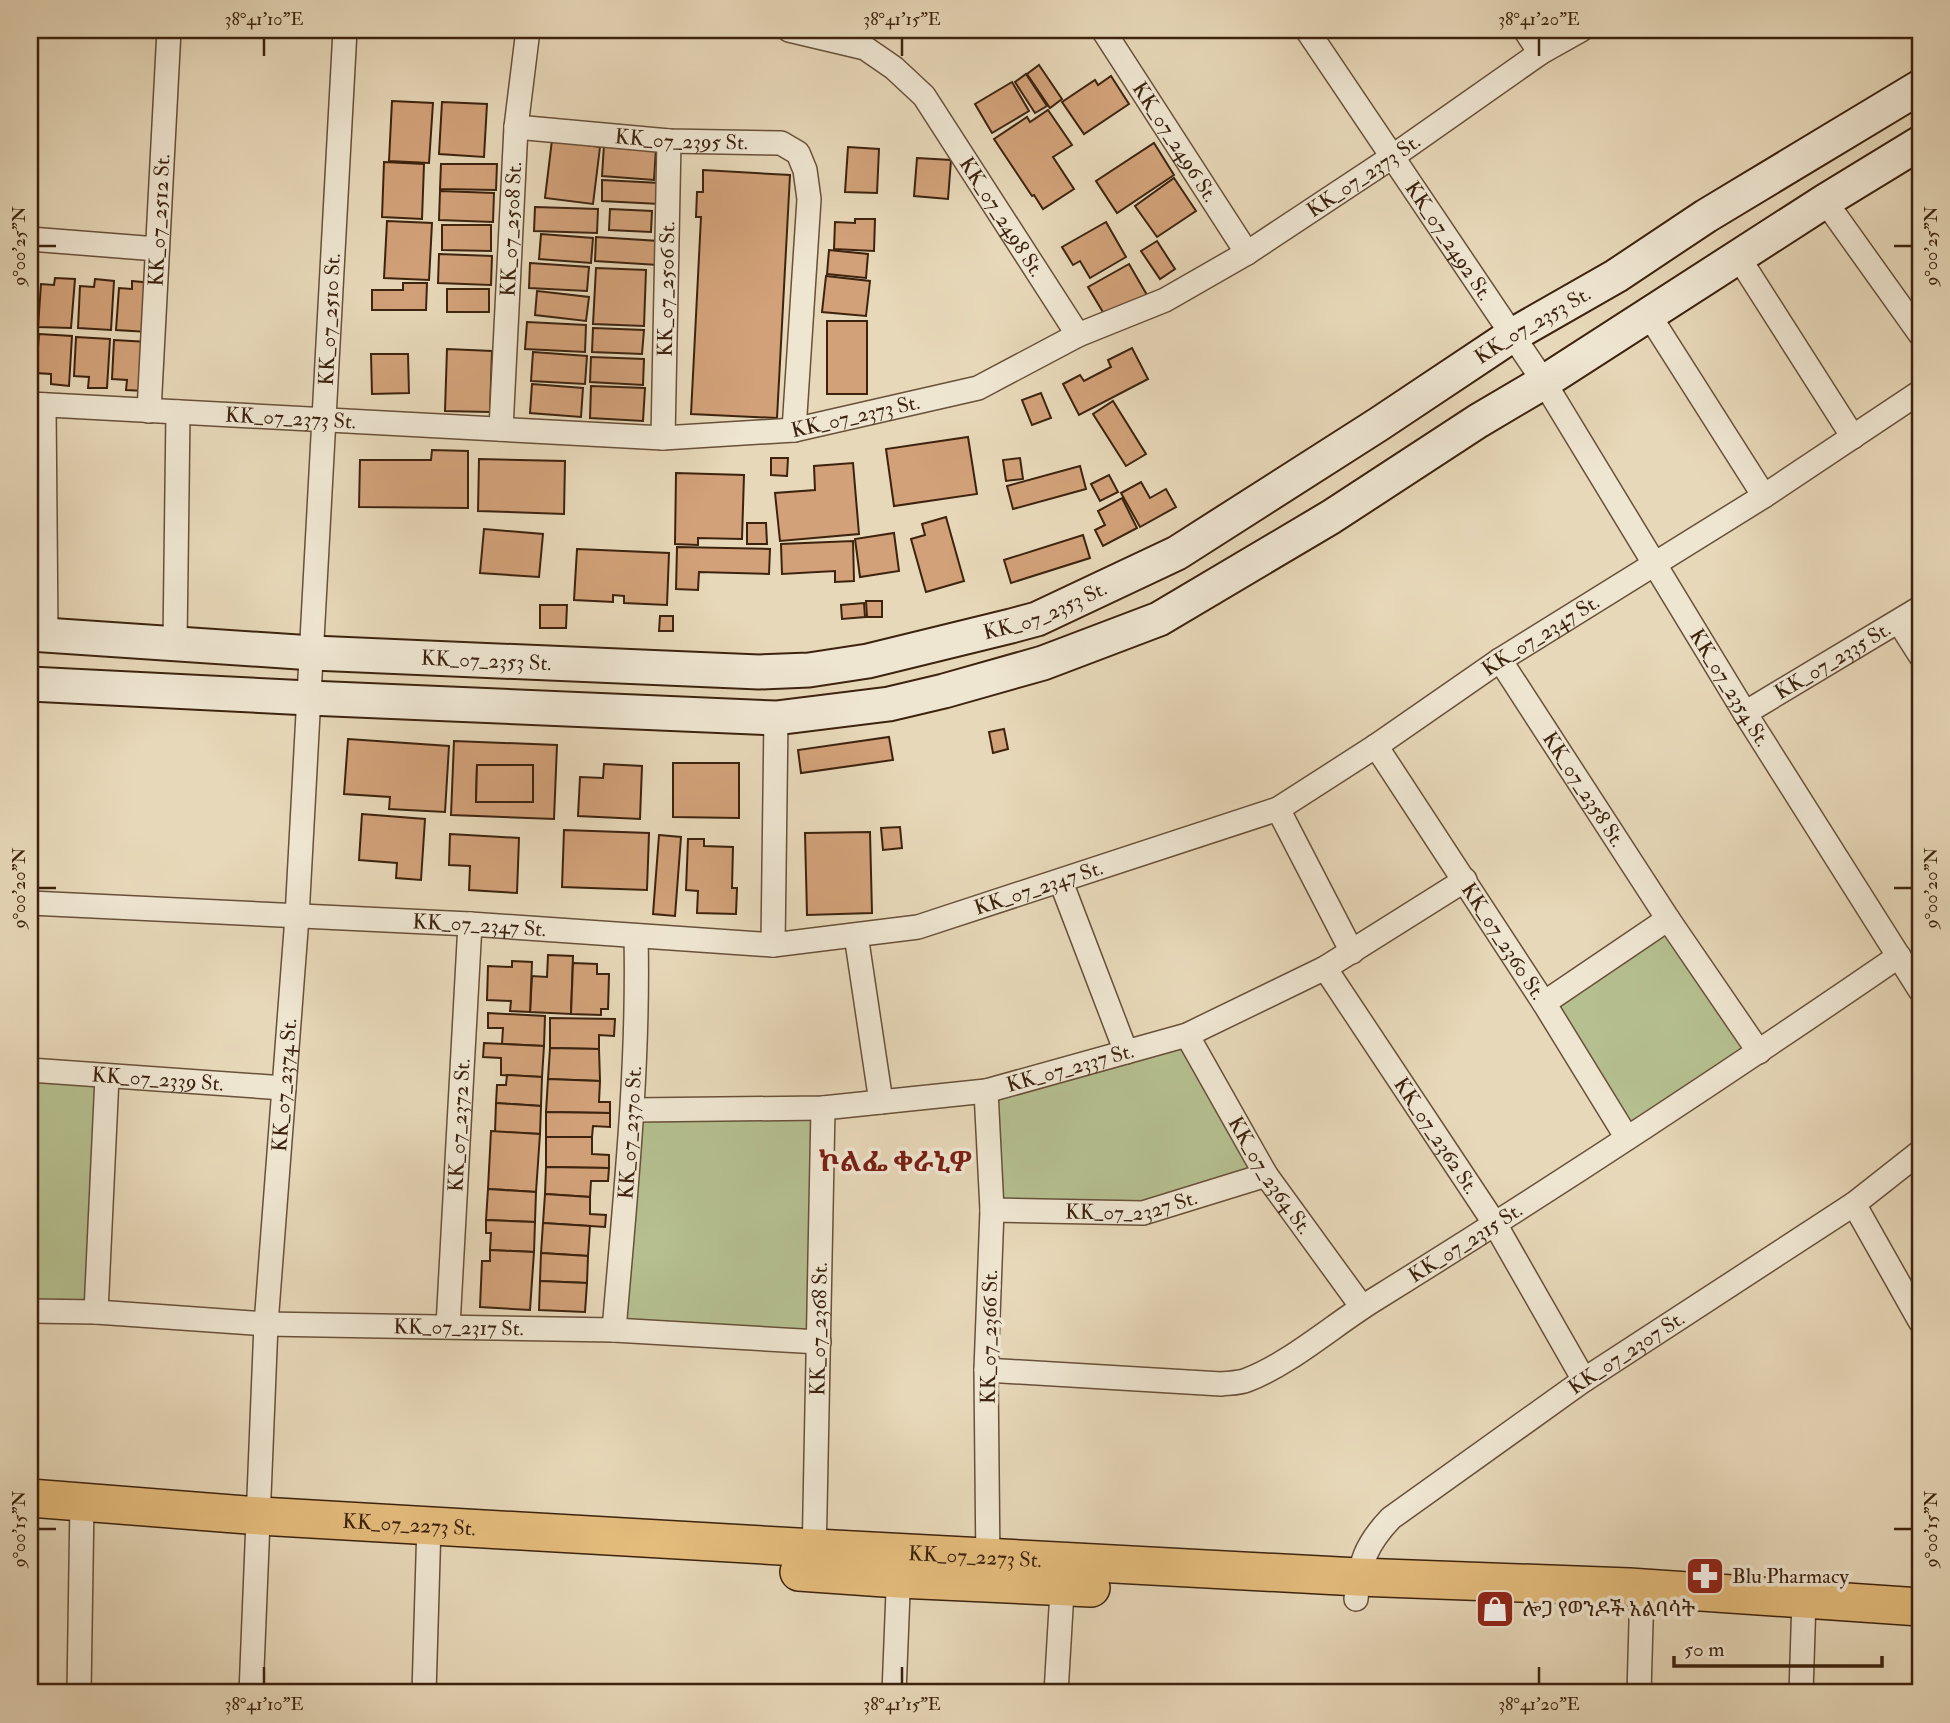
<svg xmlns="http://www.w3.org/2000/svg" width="1950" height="1723" font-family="'IM FELL Double Pica','Noto Serif Ethiopic',serif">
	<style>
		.green { fill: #b5bf8f; stroke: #79714e; stroke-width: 2 }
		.building { fill: #d2a179; stroke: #3d230e; stroke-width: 2; fill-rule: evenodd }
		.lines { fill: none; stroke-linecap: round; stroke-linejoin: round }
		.street-casing { stroke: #685039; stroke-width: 26 }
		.secondary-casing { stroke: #3d230e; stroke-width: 37 }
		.primary-casing { stroke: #3d230e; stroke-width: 40 }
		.street { stroke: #efe6d2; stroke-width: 23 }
		.secondary { stroke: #efe6d2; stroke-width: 33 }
		.primary { stroke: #e4bc7c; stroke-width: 37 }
		.ticks { fill: none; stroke: #3d230e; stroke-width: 2.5 }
		.labels { text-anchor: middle; stroke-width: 7; stroke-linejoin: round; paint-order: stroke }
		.street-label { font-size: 21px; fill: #3d230e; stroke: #efe6d2 }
		.poi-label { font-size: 21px; fill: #3d230e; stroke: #efe6d2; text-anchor: start }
		.district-label { font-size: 28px; font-weight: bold; fill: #7a1f14; stroke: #efe6d2 }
		.neatline { fill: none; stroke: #3d230e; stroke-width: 2.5 }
		.ticks-label { font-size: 18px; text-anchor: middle; fill: #3d230e }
	</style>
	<rect width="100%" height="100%" fill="#e7d8b9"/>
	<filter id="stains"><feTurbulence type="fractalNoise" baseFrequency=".00286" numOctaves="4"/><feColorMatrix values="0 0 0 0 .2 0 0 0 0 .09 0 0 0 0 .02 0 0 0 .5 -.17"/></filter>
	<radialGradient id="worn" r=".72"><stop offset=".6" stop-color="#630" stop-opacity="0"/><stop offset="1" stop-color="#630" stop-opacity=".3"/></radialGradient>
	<g class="green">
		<path d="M1668 919 1759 1052 1627 1138 1544 1003Z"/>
		<path d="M1187 1035 1266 1175 1142 1219 992 1210 986 1091Z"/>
		<path d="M30 1070 107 1077 96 1312 30 1311Z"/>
		<path d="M823 1108 819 1342 614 1330 633 1110Z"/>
	</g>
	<g class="building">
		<path d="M1039 65 1062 99 1050 108 1027 74Z"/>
		<path d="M1026 74 1047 106 1035 113 1015 82Z"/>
		<path d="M1111 76 1129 104 1084 134 1062 102 1095 80 1098 85Z"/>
		<path d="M1012 82 1029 111 992 133 975 104Z"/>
		<path d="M392 101 433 103 429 163 389 161Z"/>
		<path d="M442 102 487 104 484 157 439 154Z"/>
		<path d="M1048 110 1072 145 1053 157 1074 189 1043 209 1034 195 1032 196 994 139 1027 117 1030 122Z"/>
		<path d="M552 140 600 147 593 204 545 198Z"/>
		<path d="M1154 143 1174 175 1117 213 1096 181Z"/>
		<path d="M604 145 656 148 654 180 602 176Z"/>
		<path d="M848 147 879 149 877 193 845 192Z"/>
		<path d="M917 158 951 160 948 199 914 196Z"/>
		<path d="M384 162 424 164 422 219 382 217Z"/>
		<path d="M441 164H497L496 190 440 189Z"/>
		<path d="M703 170 790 175 777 418 691 414 701 217H696L697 192H703Z"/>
		<path d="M1174 178 1196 211 1157 237 1135 206Z"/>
		<path d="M602 180 660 183 659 204 602 201Z"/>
		<path d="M440 191 494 193 493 222 439 220Z"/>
		<path d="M535 207 598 209 597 233 534 231Z"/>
		<path d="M610 209 652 211 651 232 609 230Z"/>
		<path d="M855 219H875L874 251 834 249 835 222 855 223Z"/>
		<path d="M387 221 432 223 429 280 384 278Z"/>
		<path d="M1106 222 1126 257 1090 278 1080 261 1073 265 1062 247Z"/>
		<path d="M442 225H491V251L442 250Z"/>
		<path d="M541 234 593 238 591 263 539 259Z"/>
		<path d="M596 237 659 241 658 265 595 261Z"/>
		<path d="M1157 241 1175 269 1160 279 1141 251Z"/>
		<path d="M829 250 868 254 866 278 827 274Z"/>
		<path d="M439 254 492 256 491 285 438 283Z"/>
		<path d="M530 263 589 267 587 291 529 288Z"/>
		<path d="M1129 264 1147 295 1107 319 1088 287Z"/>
		<path d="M596 268 646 270 644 326 593 324Z"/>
		<path d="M30 276H35L32 326H30Z"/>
		<path d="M826 276 870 281 866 316 822 312Z"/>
		<path d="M55 278 75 279 71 328 38 327 41 284 54 285Z"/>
		<path d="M95 279 114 281 111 330 78 328 80 286 94 287Z"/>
		<path d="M132 281 152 283 148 332 116 330 119 288 132 289Z"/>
		<path d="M403 283H427L426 310H372V290H403Z"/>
		<rect x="447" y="289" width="42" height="23"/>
		<path d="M537 291 589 297 586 321 535 315Z"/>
		<rect x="827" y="321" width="40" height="73"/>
		<path d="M527 322 586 325 585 352 525 349Z"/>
		<path d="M593 328 644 330 642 354 592 352Z"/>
		<path d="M39 334 72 336 69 386 51 384V374L36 373Z"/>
		<path d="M76 337 110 339 107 388H88L89 377 74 376Z"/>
		<path d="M114 340 148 342 145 391 126 390 127 380 112 379Z"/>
		<path d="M1132 348 1148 379 1079 415 1063 384 1080 375 1084 381 1111 367 1108 360Z"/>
		<path d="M447 349 492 351 490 412 445 411Z"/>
		<path d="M533 352 587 356 585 384 531 381Z"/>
		<path d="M371 354H408L409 393 372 394Z"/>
		<path d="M591 357 644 359 643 385 590 382Z"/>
		<path d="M532 384 583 388 581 417 530 413Z"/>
		<path d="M591 386 645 388 643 421 590 418Z"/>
		<path d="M1041 393 1051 418 1032 425 1022 400Z"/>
		<path d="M1113 401 1146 454 1126 466 1093 414Z"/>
		<path d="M968 437 977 494 894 506 886 449Z"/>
		<path d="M432 450 468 451V508L359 507 360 460H431Z"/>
		<path d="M771 458H788L787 476 771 475Z"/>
		<path d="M1020 458 1023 479 1006 481 1003 460Z"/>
		<path d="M479 459 565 461 564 514 478 511Z"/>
		<path d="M853 463 859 534 780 541 775 493 815 490 814 466Z"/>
		<path d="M1080 466 1086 489 1013 509 1007 486Z"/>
		<path d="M676 473 744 475 742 539 698 538V545L675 544Z"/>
		<path d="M1109 475 1118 492 1100 501 1091 484Z"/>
		<path d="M1141 482 1150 498 1166 489 1176 507 1140 527 1121 493Z"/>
		<path d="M1122 498 1137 528 1103 546 1095 530 1105 525 1098 511Z"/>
		<path d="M946 517 964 581 926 592 911 539 925 535 922 524Z"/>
		<path d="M747 523H766L767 544H747Z"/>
		<path d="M484 529 543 534 539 577 480 573Z"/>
		<path d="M894 533 899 571 860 577 855 539Z"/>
		<path d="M1083 535 1090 558 1011 583 1004 560Z"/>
		<path d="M853 541 854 581 835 582V571L782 574 781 544Z"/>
		<path d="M677 547 770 549 769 574 699 572 698 590 676 589Z"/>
		<path d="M577 549 669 553 667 605 624 603V596L613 595V602L574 600Z"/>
		<path d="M866 601H882V617H867Z"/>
		<path d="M864 603 865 617 842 619 841 605Z"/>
		<path d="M540 605H567L566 628H540Z"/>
		<path d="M660 616H673V631H659Z"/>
		<path d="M1004 729 1008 749 993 753 989 732Z"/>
		<path d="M889 737 893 760 801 773 798 750Z"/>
		<path d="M348 739 449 746 445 812 389 809 390 797 344 794Z"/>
		<path d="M454 741 557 745 554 819 451 815ZM477 765H533V802H476Z"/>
		<path d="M673 763H739V818L673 817Z"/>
		<path d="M604 764 642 766 640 819 578 816 580 777 603 778Z"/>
		<path d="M477 765H533V802H476Z"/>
		<path d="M362 814 425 819 421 880 396 878 397 863 359 860Z"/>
		<path d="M900 827 902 848 883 850 881 828Z"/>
		<path d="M564 830 649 833 647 890 562 887Z"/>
		<path d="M870 832 872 913 807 915 805 833Z"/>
		<path d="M450 834 519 838 517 893 469 890 470 866 449 865Z"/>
		<path d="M659 835 681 837 675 916 653 914Z"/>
		<path d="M688 839H704V846L733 847 732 888H737L736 914 697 913 698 891 686 890Z"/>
		<path d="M548 955 573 956 571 1014 530 1012 532 976 547 977Z"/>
		<path d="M512 961 532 962 530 1012 510 1011 511 1001 487 1000 488 966 512 967Z"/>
		<path d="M573 963 597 964V974H609L608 1009H601V1015L571 1014Z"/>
		<path d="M488 1013 545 1016 544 1046 502 1044 503 1028H488Z"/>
		<path d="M550 1018 615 1019 614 1036 599 1035V1049L550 1048Z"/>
		<path d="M484 1043 544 1046 542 1077 501 1075V1058L483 1057Z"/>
		<path d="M550 1048 599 1049 600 1081 548 1079Z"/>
		<path d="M507 1075 542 1077 541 1106 496 1103 497 1085H506Z"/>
		<path d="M548 1079 600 1081 599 1102H610V1113L546 1112Z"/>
		<path d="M496 1103 541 1106 540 1134 495 1132Z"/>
		<path d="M546 1112 610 1113V1127L593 1126 592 1137H546Z"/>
		<path d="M491 1131 540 1134 536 1192 488 1189Z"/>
		<path d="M546 1137H592V1154L609 1155V1168L546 1167Z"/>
		<path d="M546 1167 609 1168 608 1181H591L590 1197 545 1194Z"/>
		<path d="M488 1189 536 1192 535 1222 486 1220Z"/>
		<path d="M545 1194 590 1197V1214L606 1215 605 1227 543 1223Z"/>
		<path d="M486 1220 535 1222 534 1252 490 1250 491 1233H486Z"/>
		<path d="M543 1223 590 1226 588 1256 541 1253Z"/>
		<path d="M490 1250 534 1252 530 1310 480 1307 482 1261H490Z"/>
		<path d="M541 1253 588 1256 587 1283 540 1281Z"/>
		<path d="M540 1281 587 1283 585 1312 539 1310Z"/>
	</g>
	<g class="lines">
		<g class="street-casing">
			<g id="street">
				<path id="s1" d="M789 30 865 48 894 68 924 96 1078 335"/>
				<path id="s2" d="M1103 30 1247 253"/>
				<path id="s3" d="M1307 30 1544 382 1745 713 1920 990"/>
				<path d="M1525 30 1540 53"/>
				<path id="s4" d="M516 127 669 141 781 143 798 153 805 170 809 199 794 430"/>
				<path d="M1825 201 1920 334"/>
				<path d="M30 239 157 249"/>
				<path d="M1739 258 1853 437"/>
				<path d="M1649 315 1764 496"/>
				<path id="s5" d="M30 404 663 438 794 430 978 388 1078 335 1165 300 1247 253 1392 157 1540 53 1581 30"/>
				<path d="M44 405 46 635"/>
				<path id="s6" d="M149 411 169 30"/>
				<path id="s7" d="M501 429 516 127 528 30"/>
				<path id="s8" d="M663 438 669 141"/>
				<path d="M1899 622 1920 655"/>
				<path d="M175 643 178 412"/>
				<path id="s9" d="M1500 660 1668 919 1759 1052"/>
				<path id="s10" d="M1745 713 1920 608"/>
				<path id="s11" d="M1376 746 1544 1003 1627 1138"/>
				<path d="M1278 809 1352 952"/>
				<path d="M1061 882 1126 1052"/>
				<path id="s12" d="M30 903 470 924 773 945 918 927 1278 809 1376 746 1500 660 1764 496 1920 392"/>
				<path d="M856 935 881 1102"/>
				<path d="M773 945 776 718"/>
				<path id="s13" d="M1325 968 1495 1224 1584 1380"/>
				<path d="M1544 1003 1668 919"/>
				<path id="s14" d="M1187 1035 1266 1175 1362 1307"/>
				<path id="s15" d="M30 1070 284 1088"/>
				<path d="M986 1091 992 1210 986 1370 988 1567"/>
				<path id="s16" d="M633 1110 823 1108 986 1091 1187 1035 1325 968 1465 880"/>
				<path d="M1854 1204 1920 1321"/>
				<path id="s17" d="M992 1210 1143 1213 1266 1175"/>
				<path id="s18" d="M30 1311 96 1312 266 1324 614 1330 819 1342"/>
				<path d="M96 1312 107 1077"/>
				<path id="s19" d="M448 1326 470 924"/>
				<path id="s20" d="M614 1330C625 1199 639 1068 636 936"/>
				<path id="s21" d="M986 1370 1221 1384C1230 1383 1240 1383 1247 1380 1290 1364 1337 1322 1377 1298 1554 1188 1727 1074 1899 956"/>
				<path id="s22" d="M814 1560 823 1108"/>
				<path id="s23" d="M1356 1599C1359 1564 1366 1544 1391 1518L1584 1380 1854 1204 1920 1152"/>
				<path d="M79 1693 82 1502"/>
				<path id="s24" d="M251 1693 266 1324 297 917 345 30"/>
				<path d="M424 1693 429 1524"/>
				<path d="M894 1693 899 1567"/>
				<path d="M1056 1693 1063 1574"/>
				<path d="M1639 1693 1642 1588"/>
				<path d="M1801 1693 1804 1599"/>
			</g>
		</g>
		<g class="secondary-casing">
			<g id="secondary">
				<path id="s25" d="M30 634 313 653 759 672 809 670 868 661 1011 626 1037 619 1177 553 1379 424 1511 336 1616 276 1706 216 1920 87"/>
				<path d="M30 684 309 698 776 718 889 704 944 691 1043 663 1159 619 1331 517 1478 421 1544 382 1825 201 1920 143"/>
			</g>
		</g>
		<g class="primary-casing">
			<g id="primary">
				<path id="s26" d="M30 1498 260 1516 815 1548 1358 1577 1629 1587 1920 1607"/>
				<path d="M799 1572 899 1579 1091 1588"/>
			</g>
		</g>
		<use href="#street" class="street"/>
		<use href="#secondary" class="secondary"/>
		<use href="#primary" class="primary"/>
	</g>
	<path class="ticks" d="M264 38V56M902 38V56M1539 38V56M38 246H56M1894 246H1912M38 888H56M1894 888H1912M38 1529H56M1894 1529H1912M264 1667V1684M902 1667V1684M1539 1667V1684"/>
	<defs>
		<g id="pharmacy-square" transform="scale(2.0125)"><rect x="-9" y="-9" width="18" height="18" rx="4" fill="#8f2418" stroke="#efe6d2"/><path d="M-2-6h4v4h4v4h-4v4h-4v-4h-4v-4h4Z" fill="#fff"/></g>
		<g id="shop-square" transform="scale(2.0125)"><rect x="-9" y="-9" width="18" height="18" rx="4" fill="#8f2418" stroke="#efe6d2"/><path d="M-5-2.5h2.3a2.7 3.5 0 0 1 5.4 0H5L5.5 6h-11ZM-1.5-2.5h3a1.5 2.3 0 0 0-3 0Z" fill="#fff"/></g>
	</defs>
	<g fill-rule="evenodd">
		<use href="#pharmacy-square" x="1705" y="1576"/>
		<use href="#shop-square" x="1495" y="1609"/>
	</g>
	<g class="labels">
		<g class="street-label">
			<text dy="7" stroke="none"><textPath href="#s4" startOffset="166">KK_07_2395 St.</textPath></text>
			<text dy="7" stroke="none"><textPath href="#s2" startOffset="133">KK_07_2496 St.</textPath></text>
			<text dy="7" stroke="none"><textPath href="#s5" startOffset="1395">KK_07_2373 St.</textPath></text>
			<text dy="7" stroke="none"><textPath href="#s1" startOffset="298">KK_07_2498 St.</textPath></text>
			<text dy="7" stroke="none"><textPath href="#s6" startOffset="191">KK_07_2512 St.</textPath></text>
			<text dy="7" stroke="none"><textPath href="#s7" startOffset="200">KK_07_2508 St.</textPath></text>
			<text dy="7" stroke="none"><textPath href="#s3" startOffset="254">KK_07_2492 St.</textPath></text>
			<text dy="7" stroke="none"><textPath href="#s8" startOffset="149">KK_07_2506 St.</textPath></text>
			<text dy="7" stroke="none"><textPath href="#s24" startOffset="1376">KK_07_2510 St.</textPath></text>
			<text dy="7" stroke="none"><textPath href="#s25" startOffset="1591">KK_07_2353 St.</textPath></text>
			<text dy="7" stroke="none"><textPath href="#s5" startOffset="828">KK_07_2373 St.</textPath></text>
			<text dy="7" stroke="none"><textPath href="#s5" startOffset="261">KK_07_2373 St.</textPath></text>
			<text dy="7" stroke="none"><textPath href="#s25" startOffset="1024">KK_07_2353 St.</textPath></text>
			<text dy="7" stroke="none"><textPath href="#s12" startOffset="1584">KK_07_2347 St.</textPath></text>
			<text dy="7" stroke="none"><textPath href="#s25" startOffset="457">KK_07_2353 St.</textPath></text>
			<text dy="7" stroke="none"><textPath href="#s10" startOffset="102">KK_07_2335 St.</textPath></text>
			<text dy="7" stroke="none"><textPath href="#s3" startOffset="782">KK_07_2354 St.</textPath></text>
			<text dy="7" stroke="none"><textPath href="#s9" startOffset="154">KK_07_2358 St.</textPath></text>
			<text dy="7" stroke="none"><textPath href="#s12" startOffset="1017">KK_07_2347 St.</textPath></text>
			<text dy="7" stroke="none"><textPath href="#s12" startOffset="450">KK_07_2347 St.</textPath></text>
			<text dy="7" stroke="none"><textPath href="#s11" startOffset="233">KK_07_2360 St.</textPath></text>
			<text dy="7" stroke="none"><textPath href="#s16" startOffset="441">KK_07_2337 St.</textPath></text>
			<text dy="7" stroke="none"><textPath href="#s15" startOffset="128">KK_07_2339 St.</textPath></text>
			<text dy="7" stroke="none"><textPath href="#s24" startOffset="609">KK_07_2374 St.</textPath></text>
			<text dy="7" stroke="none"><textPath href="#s19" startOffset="201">KK_07_2372 St.</textPath></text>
			<text dy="7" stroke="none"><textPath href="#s20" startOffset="198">KK_07_2370 St.</textPath></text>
			<text dy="7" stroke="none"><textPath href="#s13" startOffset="201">KK_07_2362 St.</textPath></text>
			<text dy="7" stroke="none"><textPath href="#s14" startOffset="163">KK_07_2364 St.</textPath></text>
			<text dy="7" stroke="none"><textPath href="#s17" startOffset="140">KK_07_2327 St.</textPath></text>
			<text dy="7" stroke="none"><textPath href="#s21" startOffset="520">KK_07_2315 St.</textPath></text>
			<text dy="7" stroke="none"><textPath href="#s18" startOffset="429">KK_07_2317 St.</textPath></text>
			<text dy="7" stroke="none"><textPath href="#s22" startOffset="231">KK_07_2368 St.</textPath></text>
			<text transform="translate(989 1337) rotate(-89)" y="7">KK_07_2366 St.</text>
			<text dy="7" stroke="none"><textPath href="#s23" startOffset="378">KK_07_2307 St.</textPath></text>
			<text dy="7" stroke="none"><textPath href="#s26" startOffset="380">KK_07_2273 St.</textPath></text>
			<text dy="7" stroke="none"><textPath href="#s26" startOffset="947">KK_07_2273 St.</textPath></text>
		</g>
		<g class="poi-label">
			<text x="1732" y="1583">Blu Pharmacy</text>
			<text x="1522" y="1616">ሎጋ የወንዶች አልባሳት</text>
		</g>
		<g class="district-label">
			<text x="895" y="1171">ኮልፌ ቀራኒዎ</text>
		</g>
	</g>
	<rect width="1950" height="1723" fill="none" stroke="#e7d8b9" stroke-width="77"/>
	<path d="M1674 1656v10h208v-10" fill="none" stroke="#3d230e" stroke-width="3.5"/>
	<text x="1684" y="1656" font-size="21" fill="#3d230e" stroke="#efe6d2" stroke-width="5" paint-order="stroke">50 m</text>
	<rect x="38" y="38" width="1874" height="1646" class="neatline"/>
	<g class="ticks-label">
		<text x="264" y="25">38°41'10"E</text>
		<text x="902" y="25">38°41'15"E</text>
		<text x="1539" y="25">38°41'20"E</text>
		<text transform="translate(19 246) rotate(-90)" y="6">9°00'25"N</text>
		<text transform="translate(1931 246) rotate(-90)" y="6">9°00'25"N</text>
		<text transform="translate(19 888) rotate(-90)" y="6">9°00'20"N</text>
		<text transform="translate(1931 888) rotate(-90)" y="6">9°00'20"N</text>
		<text transform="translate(19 1529) rotate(-90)" y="6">9°00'15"N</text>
		<text transform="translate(1931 1529) rotate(-90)" y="6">9°00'15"N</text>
		<text x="264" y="1710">38°41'10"E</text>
		<text x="902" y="1710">38°41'15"E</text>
		<text x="1539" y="1710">38°41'20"E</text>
	</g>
	<rect width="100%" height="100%" filter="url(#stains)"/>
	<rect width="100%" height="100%" fill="url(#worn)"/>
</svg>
